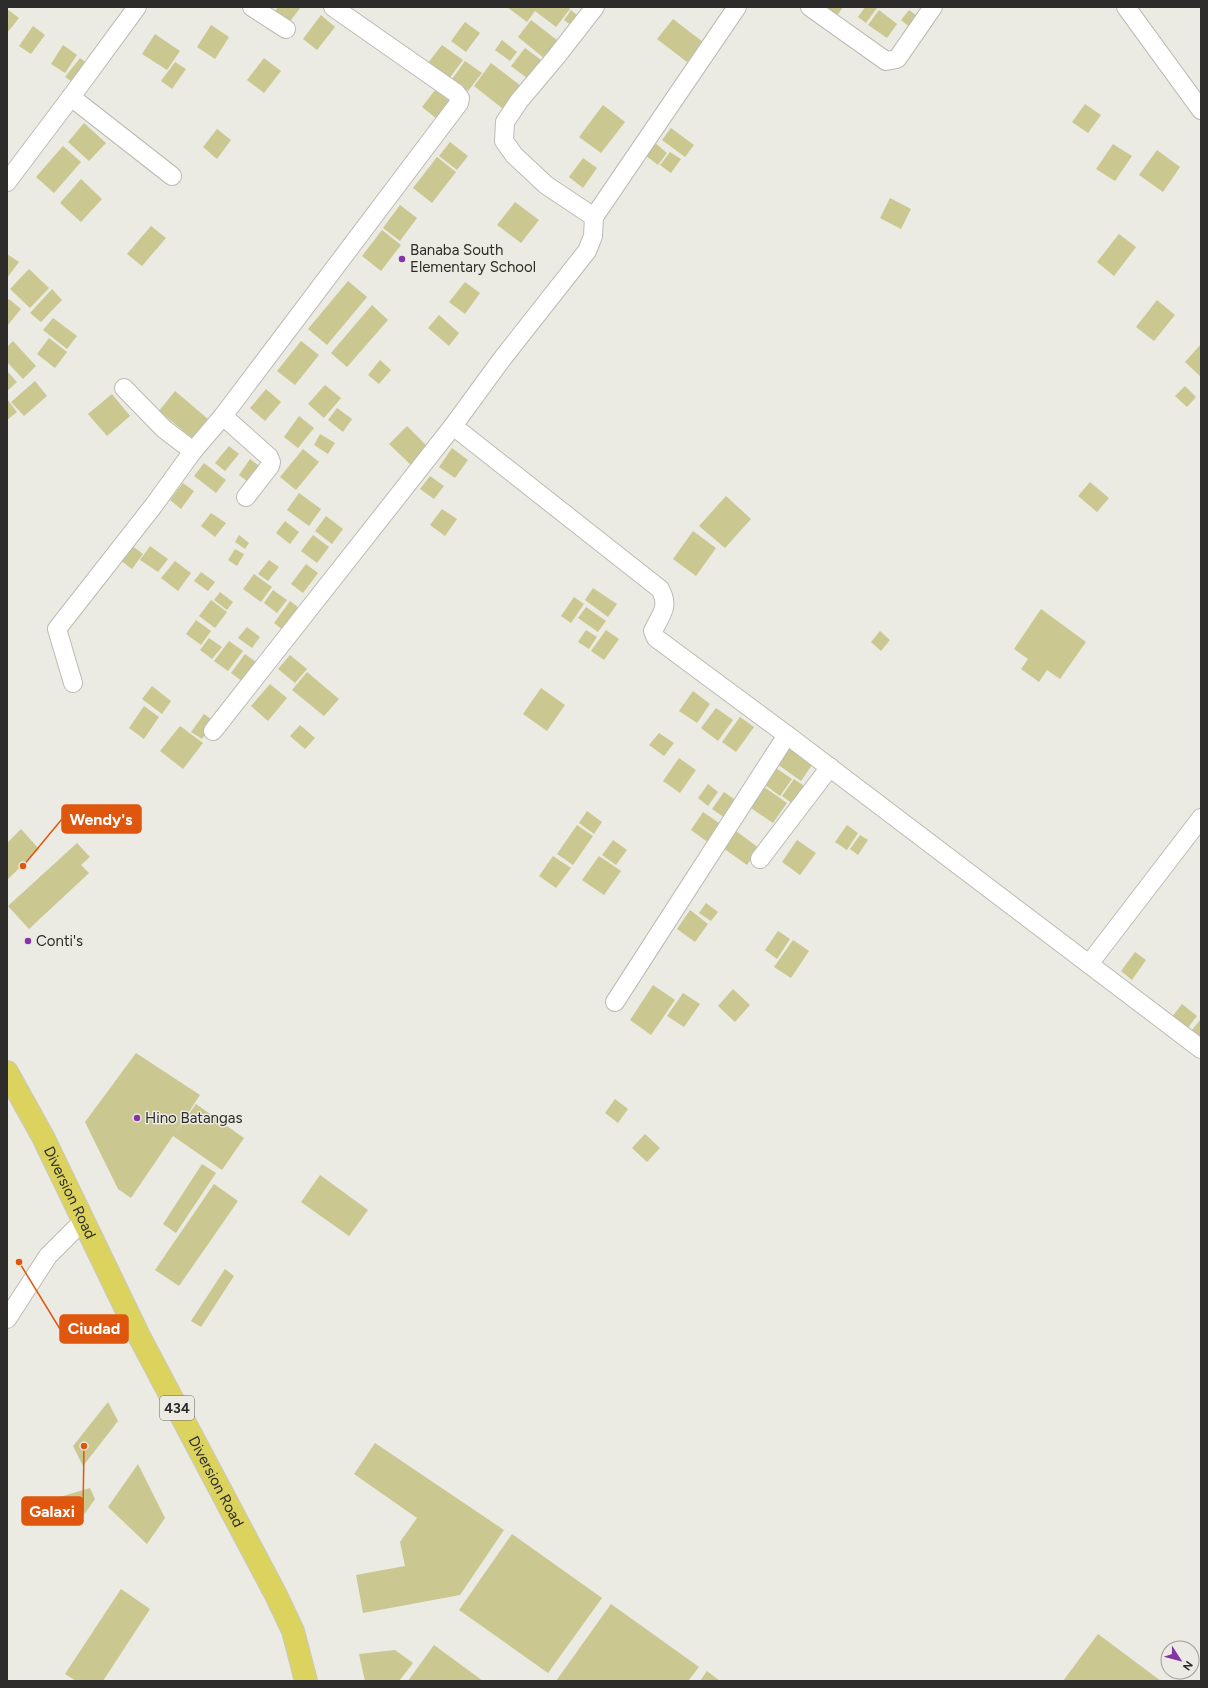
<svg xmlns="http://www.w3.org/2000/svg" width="1208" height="1688" font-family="Figtree,sans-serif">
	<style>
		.building { fill: #cac791 }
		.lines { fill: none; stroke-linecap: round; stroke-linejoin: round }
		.minor-casing { stroke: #bbbbb4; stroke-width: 20 }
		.highway-casing { stroke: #c8c8c8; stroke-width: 24 }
		.minor { stroke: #fff; stroke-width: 18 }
		.highway { stroke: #dcd35e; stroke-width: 22 }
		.poi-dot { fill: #8535a4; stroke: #ebebe3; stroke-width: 1.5 }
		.labels { text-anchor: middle; stroke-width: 3; stroke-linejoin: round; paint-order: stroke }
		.shield { fill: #ebebe3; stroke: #666562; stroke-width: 1 }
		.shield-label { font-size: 14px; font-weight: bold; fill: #2d2c2a }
		.poi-label { font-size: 15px; fill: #2d2c2a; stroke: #ebebe3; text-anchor: start }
		.street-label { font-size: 15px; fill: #2d2c2a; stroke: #ebebe3 }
		.leader { fill: none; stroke: #df570e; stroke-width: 1.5 }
		.callout-dot { fill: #df570e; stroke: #ebebe3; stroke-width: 1.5 }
		.callout { fill: #df570e; stroke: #df570e; stroke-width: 1.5 }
		.callout-label { font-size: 16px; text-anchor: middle; font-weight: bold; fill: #fff }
	</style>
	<rect width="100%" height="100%" fill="#ebebe3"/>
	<g class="building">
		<path d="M278 7H301L287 25 273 14Z"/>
		<path d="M507 7H568L570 9 556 27 535 11 527 22Z"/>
		<path d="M824 7H843L837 16Z"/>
		<path d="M865 7 877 8 866 23 858 17Z"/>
		<path d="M7 9 19 18 7 33Z"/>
		<path d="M571 10 583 20 576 29 564 20Z"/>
		<path d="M879 10 897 24 887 38 868 25Z"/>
		<path d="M909 10 920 18 912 29 901 20Z"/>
		<path d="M321 15 335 27 317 50 303 39Z"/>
		<path d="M673 19 703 42 687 62 657 39Z"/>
		<path d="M531 20 557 40 544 58 518 37Z"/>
		<path d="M465 22 480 33 466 52 451 41Z"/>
		<path d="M211 25 229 37 215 59 197 47Z"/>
		<path d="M33 26 45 35 31 54 19 46Z"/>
		<path d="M155 34 180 51 167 70 142 54Z"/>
		<path d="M502 40 517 52 510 61 495 50Z"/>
		<path d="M63 45 77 55 65 73 51 64Z"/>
		<path d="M442 45 463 60 448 80 427 64Z"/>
		<path d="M525 48 545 63 531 81 511 66Z"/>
		<path d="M80 58 91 66 77 85 65 77Z"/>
		<path d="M264 58 281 71 264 93 247 80Z"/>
		<path d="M465 61 482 73 468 91 452 79Z"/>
		<path d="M175 62 186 69 172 89 161 81Z"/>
		<path d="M491 63 525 89 507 112 474 86Z"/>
		<path d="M435 90 451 102 437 119 422 107Z"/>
		<path d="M1085 104 1101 115 1088 133 1072 122Z"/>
		<path d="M603 105 625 122 601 153 579 137Z"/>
		<path d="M84 123 106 143 89 161 68 142Z"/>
		<path d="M671 128 694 145 685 157 662 140Z"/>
		<path d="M217 129 231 140 217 159 203 147Z"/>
		<path d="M450 142 468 156 457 170 439 156Z"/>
		<path d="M654 142 667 153 658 165 645 155Z"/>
		<path d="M1113 144 1132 156 1115 181 1096 169Z"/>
		<path d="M63 146 81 162 54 193 36 177Z"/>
		<path d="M1157 150 1180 167 1163 192 1139 175Z"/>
		<path d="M670 152 681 159 671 173 660 165Z"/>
		<path d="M437 157 456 172 432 203 413 188Z"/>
		<path d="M583 158 597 168 583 188 569 177Z"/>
		<path d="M81 179 102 199 81 222 60 203Z"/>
		<path d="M890 198 911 209 901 229 880 218Z"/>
		<path d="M515 202 539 220 521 243 497 225Z"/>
		<path d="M400 205 417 218 400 241 383 228Z"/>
		<path d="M151 226 166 238 142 266 127 254Z"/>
		<path d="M382 230 401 245 381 271 362 256Z"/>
		<path d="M1119 234 1136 247 1114 276 1097 262Z"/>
		<path d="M7 254 19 262 7 278Z"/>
		<path d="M29 269 49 288 30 308 10 289Z"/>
		<path d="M348 281 367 297 327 345 308 329Z"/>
		<path d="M465 282 480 293 465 314 449 302Z"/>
		<path d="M52 289 62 300 41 322 30 313Z"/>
		<path d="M9 299 21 309 7 326V302Z"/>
		<path d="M1157 300 1175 315 1154 341 1136 327Z"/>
		<path d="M372 305 388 320 347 367 331 353Z"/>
		<path d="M439 315 459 333 449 346 428 328Z"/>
		<path d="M53 318 77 336 67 349 43 330Z"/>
		<path d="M49 338 67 352 55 368 37 354Z"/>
		<path d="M13 341 36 366 23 379 7 362V347Z"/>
		<path d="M301 341 319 355 295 385 277 371Z"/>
		<path d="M1201 344V377L1185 362Z"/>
		<path d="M380 360 391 370 379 384 368 375Z"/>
		<path d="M7 371 17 382 7 391Z"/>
		<path d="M35 381 47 396 24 416 11 402Z"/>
		<path d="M325 385 341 398 324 418 308 404Z"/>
		<path d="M1185 386 1196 397 1187 407 1175 396Z"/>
		<path d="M266 389 281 402 265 421 250 408Z"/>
		<path d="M175 391 208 419 192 438 159 411Z"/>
		<path d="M112 394 130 416 107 436 88 414Z"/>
		<path d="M7 399 17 412 7 420Z"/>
		<path d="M337 408 352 419 343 432 328 420Z"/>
		<path d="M299 416 314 428 298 448 284 437Z"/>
		<path d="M407 426 429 448 412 466 389 444Z"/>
		<path d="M320 434 335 443 328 454 314 445Z"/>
		<path d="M229 446 239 454 225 471 215 463Z"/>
		<path d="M452 448 468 460 455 478 439 467Z"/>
		<path d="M303 449 319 462 296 490 280 477Z"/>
		<path d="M250 459 263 469 251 484 239 475Z"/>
		<path d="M204 463 226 480 216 493 194 476Z"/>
		<path d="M430 476 444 486 434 499 420 489Z"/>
		<path d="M1090 482 1109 498 1097 512 1078 496Z"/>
		<path d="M183 483 194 491 181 509 170 500Z"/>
		<path d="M299 493 321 509 309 526 287 510Z"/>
		<path d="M726 496 751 519 725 548 699 526Z"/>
		<path d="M442 509 457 519 445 536 430 525Z"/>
		<path d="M211 513 226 523 215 537 201 526Z"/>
		<path d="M326 516 343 529 332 544 315 531Z"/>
		<path d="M285 521 299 532 290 544 276 533Z"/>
		<path d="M693 531 716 548 696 576 673 559Z"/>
		<path d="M239 535 249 543 245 549 235 542Z"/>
		<path d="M313 535 329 547 317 563 301 551Z"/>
		<path d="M131 545 143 554 132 569 120 560Z"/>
		<path d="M150 546 168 559 158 572 140 560Z"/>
		<path d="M235 549 244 554 237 566 228 560Z"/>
		<path d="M269 560 279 567 268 581 258 574Z"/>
		<path d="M175 561 191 573 178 591 161 578Z"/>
		<path d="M306 564 318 573 303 593 291 584Z"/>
		<path d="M201 572 215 582 208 591 194 581Z"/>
		<path d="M254 574 272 587 261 602 243 589Z"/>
		<path d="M593 588 617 604 608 617 585 600Z"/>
		<path d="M273 590 287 600 277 613 264 603Z"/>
		<path d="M220 592 233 602 227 610 214 600Z"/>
		<path d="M574 597 584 604 571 623 561 616Z"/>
		<path d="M211 600 227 612 215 628 199 616Z"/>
		<path d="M290 601 303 611 287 633 274 623Z"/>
		<path d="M586 607 606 621 598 632 578 618Z"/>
		<path d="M1041 609 1086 642 1060 679 1047 670 1039 682 1021 669 1028 659 1014 649Z"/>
		<path d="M196 620 211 631 201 645 186 634Z"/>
		<path d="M247 627 260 637 252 648 238 638Z"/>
		<path d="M586 630 597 637 589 649 578 642Z"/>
		<path d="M606 630 619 639 604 660 591 651Z"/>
		<path d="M880 631 890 640 881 651 871 642Z"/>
		<path d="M209 638 222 647 212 659 200 650Z"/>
		<path d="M229 641 243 651 228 671 214 661Z"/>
		<path d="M245 654 260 665 246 684 231 673Z"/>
		<path d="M290 655 307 669 295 683 278 669Z"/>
		<path d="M307 672 339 699 324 716 292 690Z"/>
		<path d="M270 684 287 698 268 721 251 706Z"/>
		<path d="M152 686 171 701 162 714 142 699Z"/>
		<path d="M541 688 565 705 547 731 523 714Z"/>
		<path d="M693 691 710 704 697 723 679 711Z"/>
		<path d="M144 706 159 717 144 739 129 728Z"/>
		<path d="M716 708 733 720 718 741 701 728Z"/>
		<path d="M204 714 214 721 202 739 191 732Z"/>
		<path d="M740 717 754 727 736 752 722 742Z"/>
		<path d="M300 725 315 738 305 749 290 736Z"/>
		<path d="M180 726 203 743 183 769 160 751Z"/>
		<path d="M659 733 674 743 664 756 649 745Z"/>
		<path d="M790 745 814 762 801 781 777 764Z"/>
		<path d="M679 758 696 770 680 793 663 781Z"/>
		<path d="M773 766 792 779 780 796 761 782Z"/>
		<path d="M794 779 810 790 797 807 782 796Z"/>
		<path d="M708 784 718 792 708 806 698 798Z"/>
		<path d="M760 784 787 803 773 823 745 804Z"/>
		<path d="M724 792 737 801 725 818 712 809Z"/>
		<path d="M587 811 602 822 594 834 579 823Z"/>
		<path d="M703 812 722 825 709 843 691 830Z"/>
		<path d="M577 825 593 836 573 865 557 854Z"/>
		<path d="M847 825 858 833 847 850 835 842Z"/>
		<path d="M21 829 39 849 7 880V843Z"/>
		<path d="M736 831 759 848 747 865 723 848Z"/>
		<path d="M860 835 868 840 858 855 850 849Z"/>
		<path d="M613 840 627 850 616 865 602 855Z"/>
		<path d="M797 840 816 853 800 875 782 862Z"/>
		<path d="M77 843 90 857 81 865 89 873 29 929 8 906Z"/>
		<path d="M553 856 571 868 556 888 539 876Z"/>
		<path d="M599 856 621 871 604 895 582 880Z"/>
		<path d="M706 903 718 912 711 921 699 913Z"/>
		<path d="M690 910 708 924 695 942 677 929Z"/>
		<path d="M778 931 790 939 777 959 765 950Z"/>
		<path d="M793 940 809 951 791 978 774 967Z"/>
		<path d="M1135 952 1146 960 1132 980 1121 971Z"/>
		<path d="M653 985 675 1000 651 1035 630 1020Z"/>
		<path d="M733 989 750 1005 735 1022 718 1006Z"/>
		<path d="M683 993 700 1004 684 1027 667 1016Z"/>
		<path d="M1182 1004 1197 1016 1187 1029 1172 1017Z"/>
		<path d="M1201 1019V1034L1200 1036 1192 1030Z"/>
		<path d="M136 1053 200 1095 175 1133 196 1104 244 1138 222 1170 173 1136 131 1198 118 1189 85 1122Z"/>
		<path d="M615 1099 628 1109 618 1123 605 1113Z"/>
		<path d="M645 1134 660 1148 647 1162 632 1148Z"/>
		<path d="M202 1164 216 1173 176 1233 163 1224Z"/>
		<path d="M320 1175 368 1210 349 1236 301 1202Z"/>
		<path d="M214 1184 238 1201 179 1286 155 1270Z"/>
		<path d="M225 1269 234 1276 201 1327 191 1321Z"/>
		<path d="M108 1402 118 1421 83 1466 73 1446Z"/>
		<path d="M375 1443 504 1530 460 1595 363 1613 356 1575 405 1566 400 1542 417 1518 354 1474Z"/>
		<path d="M138 1464 165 1518 147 1544 108 1507Z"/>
		<path d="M90 1488 95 1499 78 1523 53 1499Z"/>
		<path d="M512 1534 602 1598 548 1673 459 1610Z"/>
		<path d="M121 1589 150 1609 103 1681H76L65 1674Z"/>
		<path d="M611 1604 699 1667 688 1681H556Z"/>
		<path d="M1098 1634 1161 1681H1063Z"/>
		<path d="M434 1645 483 1681H408Z"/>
		<path d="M395 1650 413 1663 399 1681H365L359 1654Z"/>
		<path d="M707 1671 720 1681H700Z"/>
	</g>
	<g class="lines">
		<g class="minor-casing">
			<g id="minor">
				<path d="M252 7 286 29"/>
				<path d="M810 7 886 61 897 59 933 7"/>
				<path d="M1126 7 1201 110"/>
				<path d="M71 97 172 176"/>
				<path d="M7 182 71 97 137 7"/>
				<path d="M594 217 546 185 514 155 504 141 505 122 519 101 556 57 595 7"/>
				<path d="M124 388 164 429 193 451"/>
				<path d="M223 416 269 457 271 462 270 466 246 497"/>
				<path d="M453 426 660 589C670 607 661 614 653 631L656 638 787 735 1201 1049"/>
				<path d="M73 683 57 629 154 505 193 451 223 416 459 103 460 98 456 93 333 7"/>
				<path d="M213 731 453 426 502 359 587 251 593 236 594 217 737 7"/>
				<path d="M760 859 830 767"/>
				<path d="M1089 964 1201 818"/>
				<path d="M615 1002 787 735"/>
				<path d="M7 1319 48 1256 83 1221"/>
			</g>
		</g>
		<g class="highway-casing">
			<g id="highway">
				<path id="s1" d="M7 1072 43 1137 139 1336 276 1595 293 1631 306 1681"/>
			</g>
		</g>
		<use href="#minor" class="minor"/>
		<use href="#highway" class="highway"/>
	</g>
	<g class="poi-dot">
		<circle cx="402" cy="259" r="4"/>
		<circle cx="28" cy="941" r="4"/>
		<circle cx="137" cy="1118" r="4"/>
	</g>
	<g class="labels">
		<rect class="shield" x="160" y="1396" width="34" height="24" rx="3"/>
		<g class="shield-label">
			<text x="177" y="1413">434</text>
		</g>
		<g class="poi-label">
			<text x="410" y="255">Banaba South<tspan x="410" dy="17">Elementary School</tspan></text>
			<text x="36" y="946">Conti's</text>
			<text x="145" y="1123">Hino Batangas</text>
		</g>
		<g class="street-label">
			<text dy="5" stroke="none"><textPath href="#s1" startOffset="136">Diversion Road</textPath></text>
			<text dy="5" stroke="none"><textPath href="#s1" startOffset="460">Diversion Road</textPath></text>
		</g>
	</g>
	<path class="leader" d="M23 866L62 819M19 1262L60 1329M84 1446L83 1511"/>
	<g class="callout-dot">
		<circle cx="23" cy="866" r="4"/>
		<circle cx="19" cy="1262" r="4"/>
		<circle cx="84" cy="1446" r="4"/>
	</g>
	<g class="callout">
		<rect x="62" y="805" width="79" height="28" rx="4"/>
		<rect x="60" y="1315" width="68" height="28" rx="4"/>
		<rect x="22" y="1497" width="61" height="28" rx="4"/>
	</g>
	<g class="callout-label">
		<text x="101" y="825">Wendy's</text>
		<text x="94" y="1334">Ciudad</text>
		<text x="52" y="1517">Galaxi</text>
	</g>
	<rect width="1208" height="1688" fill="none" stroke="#2d2c2a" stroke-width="16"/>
	<g transform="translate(1180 1660) rotate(126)"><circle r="19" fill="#ebebe3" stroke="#9f9f99"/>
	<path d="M0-3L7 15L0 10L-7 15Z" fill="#8535a4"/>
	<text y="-6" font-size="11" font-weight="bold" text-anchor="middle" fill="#2d2c2a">N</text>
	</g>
</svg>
